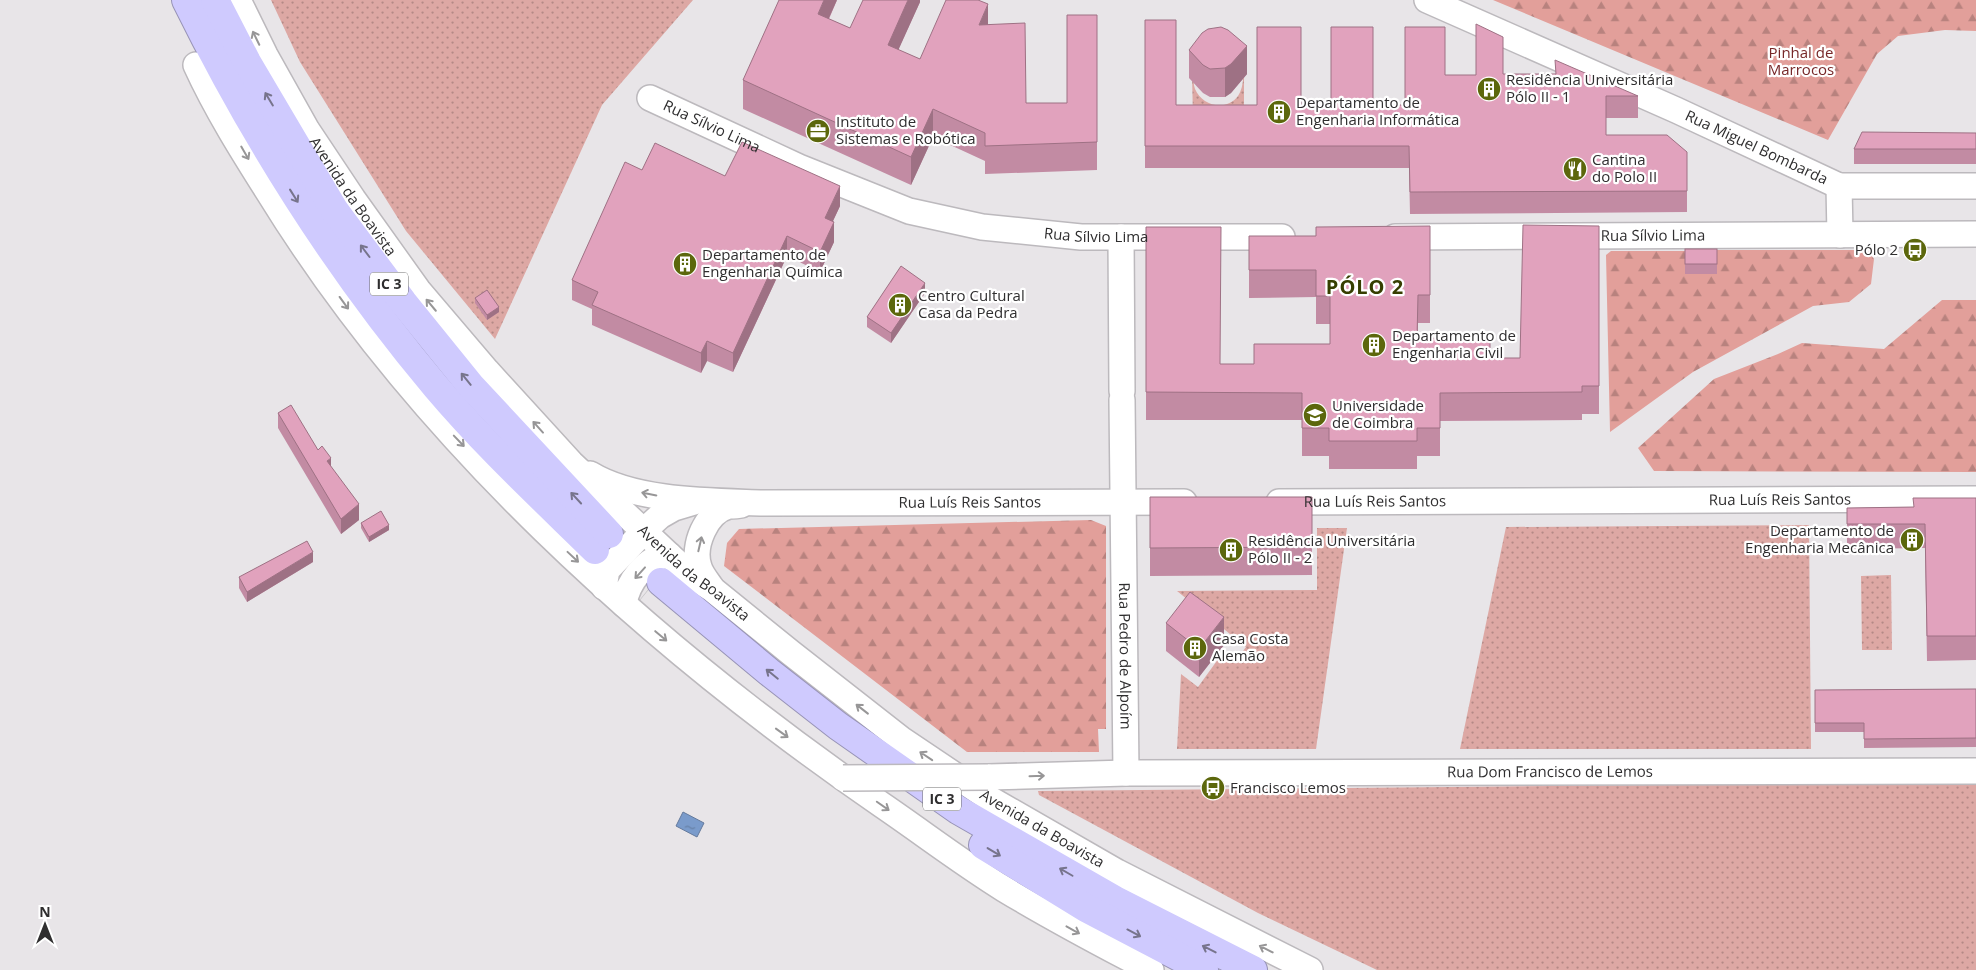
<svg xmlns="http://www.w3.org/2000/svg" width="1976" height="970" font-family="'Open Sans',sans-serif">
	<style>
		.grass { fill: url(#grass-dots) }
		.forest { fill: url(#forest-firs) }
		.water { fill: url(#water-ripples); stroke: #647a9c }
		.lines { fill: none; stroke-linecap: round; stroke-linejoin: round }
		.highway-tunnel { stroke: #c3c0c3; stroke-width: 28; stroke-dasharray: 28 14; stroke-linecap: butt }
		.minor-casing { stroke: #bcb9bd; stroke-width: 28 }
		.highway-casing { stroke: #9793b6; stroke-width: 30 }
		.minor { stroke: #fff; stroke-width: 25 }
		.highway { stroke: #cfcafe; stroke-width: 28 }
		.minor-bridge-casing { stroke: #bcb9bd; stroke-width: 28; stroke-linecap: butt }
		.minor-bridge { stroke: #fff; stroke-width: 25 }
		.wall { fill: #c28ba3 }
		.shaded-wall { fill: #9e7184 }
		.building { fill: #e1a2bd; stroke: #9e7184 }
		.oneway { stroke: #979697 }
		.oneway2 { stroke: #77748c }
		.labels { text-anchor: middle; stroke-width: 4.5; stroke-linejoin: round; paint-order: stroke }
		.shield { fill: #fff; stroke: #6d6d6d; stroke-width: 1 }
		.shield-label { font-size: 14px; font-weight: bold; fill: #2f2e2f }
		.park-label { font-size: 15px; fill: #772829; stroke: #fff }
		.poi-label { font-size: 15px; fill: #2f2e2f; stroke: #fff; text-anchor: start }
		.street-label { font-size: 15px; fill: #2f2e2f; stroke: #fff }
		.district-label { font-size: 20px; font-weight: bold; letter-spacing: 1px; fill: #363e00; stroke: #fff }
	</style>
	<defs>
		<pattern id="grass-dots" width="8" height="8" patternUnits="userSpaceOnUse" patternTransform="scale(1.25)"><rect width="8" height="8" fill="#dda8a4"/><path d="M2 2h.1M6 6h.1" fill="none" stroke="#b48986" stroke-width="1.8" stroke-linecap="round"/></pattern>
		<pattern id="forest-firs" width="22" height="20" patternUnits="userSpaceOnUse" patternTransform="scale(1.25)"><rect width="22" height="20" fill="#e29f9a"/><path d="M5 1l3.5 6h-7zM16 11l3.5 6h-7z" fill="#b8827e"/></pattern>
		<pattern id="water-ripples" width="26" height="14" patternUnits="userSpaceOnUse" patternTransform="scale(1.25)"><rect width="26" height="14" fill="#7a9bcb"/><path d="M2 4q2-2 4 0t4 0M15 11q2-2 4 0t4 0" fill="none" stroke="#647fa5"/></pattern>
	</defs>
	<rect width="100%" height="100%" fill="#e8e5e8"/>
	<g class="grass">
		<path d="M271 0H693L602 105 495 339 406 231 300 62Z"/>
		<path d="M1244 57V117L1193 118 1192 74H1193C1194 79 1193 84 1195 89 1202 106 1226 112 1238 96 1245 86 1243 70 1244 57Z"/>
		<path d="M1809 525 1811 749H1460L1506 527Z"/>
		<path d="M1317 528H1347L1316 749H1177L1181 674 1198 687 1224 651 1236 660 1246 647 1177 591 1317 590Z"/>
		<path d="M1891 575 1892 650H1862L1861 576Z"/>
		<path d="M1976 782V970H1377L1258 913 1039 795 1038 791Z"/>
	</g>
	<g class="forest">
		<path d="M1493 0H1976V31L1945 30 1898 36 1877 54 1828 140Z"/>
		<path d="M1716 250H1868L1874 259 1871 284 1849 302 1813 306 1693 372 1610 432 1606 255 1611 251H1685L1686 274H1717Z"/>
		<path d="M1942 300H1976V472L1654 471 1638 448 1714 379 1778 354 1802 343 1884 349Z"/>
		<path d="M1091 520 1106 526V729H1098L1099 752H967L724 566 727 543 739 529Z"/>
	</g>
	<path class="water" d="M683 812 704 823 697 837 676 826Z"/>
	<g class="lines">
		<path class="highway-tunnel" d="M613 566 646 593"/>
		<g class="minor-casing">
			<g id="minor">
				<path id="s1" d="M238 0 265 55 307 130 353 199 418 290 487 371 571 463 669 555 692 576 712 589 791 653 901 739 990 799 1117 872 1310 970"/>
				<path id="s2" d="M1427 0 1676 110 1839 186"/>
				<path d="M196 65C216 109 243 152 269 193 420 438 647 643 882 805 923 833 962 863 1004 889 1052 918 1101 944 1151 970"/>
				<path id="s3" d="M650 98 799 167 909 211 982 227 1081 237H1282"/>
				<path d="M1840 235 1839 186H1976"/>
				<path d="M1121 237 1122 391"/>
				<path id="s4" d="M1395 237 1976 234"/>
				<path id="s5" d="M1122 400 1126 773"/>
				<path id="s6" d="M590 474C636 502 711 501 764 503L1184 502"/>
				<path id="s7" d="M1279 502 1976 499"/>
				<path d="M604 587 607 570 648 527 660 516 674 508 694 502"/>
				<path d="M711 587C707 581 701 574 699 567 692 546 706 512 729 506 733 506 737 506 741 505"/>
				<path d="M624 604C627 583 646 557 669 555"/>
				<path id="s8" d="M988 777 1126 773 1976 771"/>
			</g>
		</g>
		<g class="highway-casing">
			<g id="highway">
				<path d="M186 0C255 140 336 268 436 387 485 445 541 497 595 550"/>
				<path d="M215 0 247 62 335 211 403 302 471 386 609 534"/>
				<path d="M661 582 769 672 838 726 958 810 1115 900 1253 970"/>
				<path d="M983 845 1086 908 1204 970"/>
			</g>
		</g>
		<use href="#minor" class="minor"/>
		<use href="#highway" class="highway"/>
		<g class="minor-bridge-casing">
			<path id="minor-bridge" d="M843 778 988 777"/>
		</g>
		<use href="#minor-bridge" class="minor-bridge"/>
	</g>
	<g class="wall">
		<path d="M837 0 829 19 850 28 920 0V2L898 50 920 59 988 24 1026 103H1067L1097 15V170L985 174V161L933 137 911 185 743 109V80Z"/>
		<path d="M1145 20 1176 105H1405L1445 75H1476L1503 74 1638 96V118H1606V135L1687 152V212L1410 214 1409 168H1145Z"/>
		<path d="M1189 50 1247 74 1231 93 1225 97H1210L1203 93 1189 78Z"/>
		<path d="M1976 133V164H1854V149Z"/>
		<path d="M725 176 840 206 833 221 834 242 820 272 787 256 733 372 707 361 701 373 592 325V309L572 300V280Z"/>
		<path d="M1430 226V323H1418V338L1490 358H1520L1599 226V414H1582V420L1440 421V456H1417V469H1329V456H1302V420H1146V227L1220 364H1254L1330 344V324H1316V297L1249 298V236H1316Z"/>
		<rect x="1685" y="249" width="32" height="25"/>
		<path d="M925 293 891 343 867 327V317Z"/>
		<path d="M475 298 499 312 487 320 475 303Z"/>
		<path d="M278 413 318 450 331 467 359 520 341 534 278 428Z"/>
		<path d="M1150 497H1312V575L1150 576Z"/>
		<path d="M1976 498V660L1927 661 1925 548 1847 549V508L1913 507Z"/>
		<path d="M361 523 389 530 369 542 361 528Z"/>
		<path d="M313 562 247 602 239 588V577Z"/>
		<path d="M1166 623 1224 645 1199 677 1166 651Z"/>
		<path d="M1976 689V747L1864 748V732H1815V690Z"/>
	</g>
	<g class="shaded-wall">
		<path d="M824 0H837L818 42V14Z"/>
		<path d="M908 0H920V2L888 73V45Z"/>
		<path d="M988 4V33L979 25Z"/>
		<path d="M1247 46V74L1231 93 1225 97V68Z"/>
		<path d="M933 109V137L911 185V157Z"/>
		<path d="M840 186V206L825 238V218Z"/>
		<path d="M834 222V242L820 272V252Z"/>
		<path d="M787 236V256L733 372V353Z"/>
		<path d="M925 283V293L891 343V333Z"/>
		<path d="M499 307V312L487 320V315Z"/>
		<path d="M707 341V361L701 373V353Z"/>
		<path d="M331 458V473L327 461Z"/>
		<path d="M359 504V520L341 534V519Z"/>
		<path d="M389 525V530L369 542V537Z"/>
		<path d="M313 552V562L247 602V592Z"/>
		<path d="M1224 617V645L1199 677V649Z"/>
	</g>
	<g class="building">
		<path d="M779 0H824L818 14 850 28 863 0H908L888 45 920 59 946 0H978L988 4 979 25 1025 23 1026 103H1067V15H1097V142L985 146V133L933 109 911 157 743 80Z"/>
		<path d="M1145 20H1176V105H1257V27H1301V105H1331V27H1373V105H1405V27H1445V75H1476V24L1503 37V74H1556L1555 60 1638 96H1606V135H1667L1687 152V191L1410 192 1409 146H1145Z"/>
		<path d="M1221 27 1228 30 1247 46 1231 64 1225 68 1210 69 1203 65 1189 50 1202 33 1208 29Z"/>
		<path d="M1862 132 1976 133V149H1854Z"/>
		<path d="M742 142 840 186 825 218 834 222 820 252 787 236 733 353 707 341 701 353 592 305 598 292 572 280 625 162 642 170 655 143 725 176Z"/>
		<path d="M1523 225 1599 226V386H1582V392L1440 393V428H1417V441H1329V428H1302V393L1146 392V227H1221L1220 364H1254V344H1330V296H1316V270H1249V236H1316V227L1430 226V295H1418L1417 338 1490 339V358H1520Z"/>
		<rect x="1685" y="249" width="32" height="15"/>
		<path d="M901 266 925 283 891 333 867 317Z"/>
		<path d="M487 290 499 307 487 315 475 298Z"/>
		<path d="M291 405 318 450 322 446 331 458 327 461 359 504 341 519 278 413Z"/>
		<path d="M1150 497H1312V547L1150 548Z"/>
		<path d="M1913 498H1976V636H1927L1925 524H1847V508L1914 507Z"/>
		<path d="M381 511 389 525 369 537 361 523Z"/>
		<path d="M307 541 313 552 247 592 239 577Z"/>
		<path d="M1190 592 1224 617 1199 649 1166 623Z"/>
		<path d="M1976 689V738L1864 739V723H1815V690Z"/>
	</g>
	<defs><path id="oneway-shaft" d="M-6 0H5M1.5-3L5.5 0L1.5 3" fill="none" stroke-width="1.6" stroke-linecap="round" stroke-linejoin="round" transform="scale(1.25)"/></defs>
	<g class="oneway">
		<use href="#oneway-shaft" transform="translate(256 38) rotate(-116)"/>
		<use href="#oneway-shaft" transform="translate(245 153) rotate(60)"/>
		<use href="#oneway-shaft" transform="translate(344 303) rotate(54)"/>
		<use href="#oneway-shaft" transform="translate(431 305) rotate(-130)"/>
		<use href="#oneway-shaft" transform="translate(538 427) rotate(-132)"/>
		<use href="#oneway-shaft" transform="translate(459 441) rotate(46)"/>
		<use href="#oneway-shaft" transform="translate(649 494) rotate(-169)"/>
		<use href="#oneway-shaft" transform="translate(700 544) rotate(-77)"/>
		<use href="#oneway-shaft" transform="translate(573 557) rotate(43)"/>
		<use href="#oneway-shaft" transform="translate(640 573) rotate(132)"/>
		<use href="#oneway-shaft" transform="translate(661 636) rotate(40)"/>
		<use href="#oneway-shaft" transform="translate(862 709) rotate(-142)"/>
		<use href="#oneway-shaft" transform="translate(782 733) rotate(36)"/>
		<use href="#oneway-shaft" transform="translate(926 756) rotate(-146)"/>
		<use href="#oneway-shaft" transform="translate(1037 776) rotate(-2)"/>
		<use href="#oneway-shaft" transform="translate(883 806) rotate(35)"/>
		<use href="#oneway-shaft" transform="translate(1073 930) rotate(29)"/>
		<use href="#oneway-shaft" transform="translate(1266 949) rotate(-153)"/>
	</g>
	<g class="oneway2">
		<use href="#oneway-shaft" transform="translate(269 99) rotate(-121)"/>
		<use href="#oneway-shaft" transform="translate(294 196) rotate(58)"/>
		<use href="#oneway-shaft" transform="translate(365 251) rotate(-127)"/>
		<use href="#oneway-shaft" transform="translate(466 379) rotate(-129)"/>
		<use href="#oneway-shaft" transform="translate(576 498) rotate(-133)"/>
		<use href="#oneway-shaft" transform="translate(772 674) rotate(-141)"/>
		<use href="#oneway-shaft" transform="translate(994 852) rotate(31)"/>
		<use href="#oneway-shaft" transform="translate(1066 872) rotate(-150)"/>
		<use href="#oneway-shaft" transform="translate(1134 933) rotate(28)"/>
		<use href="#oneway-shaft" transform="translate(1209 949) rotate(-153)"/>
	</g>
	<defs>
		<g id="building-disc" transform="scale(1.25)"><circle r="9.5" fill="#5c670c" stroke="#fff"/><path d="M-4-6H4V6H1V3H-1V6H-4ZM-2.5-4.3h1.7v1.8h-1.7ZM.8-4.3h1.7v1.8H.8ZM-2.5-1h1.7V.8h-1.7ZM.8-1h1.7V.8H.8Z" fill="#fff"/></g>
		<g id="office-disc" transform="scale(1.25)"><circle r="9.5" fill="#5c670c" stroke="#fff"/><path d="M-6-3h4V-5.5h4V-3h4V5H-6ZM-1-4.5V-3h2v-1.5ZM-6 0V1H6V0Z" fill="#fff"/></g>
		<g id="restaurant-disc" transform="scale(1.25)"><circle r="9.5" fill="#5c670c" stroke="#fff"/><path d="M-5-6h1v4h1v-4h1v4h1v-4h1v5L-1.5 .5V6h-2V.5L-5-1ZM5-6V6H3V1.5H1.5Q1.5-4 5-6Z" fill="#fff"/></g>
		<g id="bus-disc" transform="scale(1.25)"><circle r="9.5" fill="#5c670c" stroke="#fff"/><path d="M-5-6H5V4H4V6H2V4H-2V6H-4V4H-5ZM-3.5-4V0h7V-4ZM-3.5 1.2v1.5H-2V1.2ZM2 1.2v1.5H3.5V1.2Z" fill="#fff"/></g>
		<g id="university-disc" transform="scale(1.25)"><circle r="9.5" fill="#5c670c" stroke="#fff"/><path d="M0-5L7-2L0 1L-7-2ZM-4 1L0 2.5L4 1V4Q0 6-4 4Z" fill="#fff"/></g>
	</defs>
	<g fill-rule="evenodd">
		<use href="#building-disc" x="1489" y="89"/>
		<use href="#building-disc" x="1279" y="112"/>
		<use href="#office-disc" x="818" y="131"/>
		<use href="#restaurant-disc" x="1575" y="169"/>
		<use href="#bus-disc" x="1915" y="250"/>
		<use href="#building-disc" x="685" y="264"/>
		<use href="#building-disc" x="900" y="305"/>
		<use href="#building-disc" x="1374" y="345"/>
		<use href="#university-disc" x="1315" y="415"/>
		<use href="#building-disc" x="1912" y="540"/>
		<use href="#building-disc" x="1231" y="550"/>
		<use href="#building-disc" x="1195" y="648"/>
		<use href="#bus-disc" x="1213" y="788"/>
	</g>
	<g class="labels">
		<g class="shield">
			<rect x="370" y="272.5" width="38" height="23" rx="4"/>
			<rect x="923" y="787.5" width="38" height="23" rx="4"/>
		</g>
		<g class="shield-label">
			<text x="389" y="289">IC 3</text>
			<text x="942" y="804">IC 3</text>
		</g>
		<g class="park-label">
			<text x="1801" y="58">Pinhal de<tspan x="1801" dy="17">Marrocos</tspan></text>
		</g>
		<g class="poi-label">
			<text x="1506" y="85">Residência Universitária<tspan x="1506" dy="17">Pólo II - 1</tspan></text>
			<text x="1296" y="108">Departamento de<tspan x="1296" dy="17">Engenharia Informática</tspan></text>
			<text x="836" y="127">Instituto de<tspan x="836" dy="17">Sistemas e Robótica</tspan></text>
			<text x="1592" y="165">Cantina<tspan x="1592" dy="17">do Polo II</tspan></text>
			<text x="1898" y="255" text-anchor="end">Pólo 2</text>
			<text x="702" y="260">Departamento de<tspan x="702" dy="17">Engenharia Química</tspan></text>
			<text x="918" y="301">Centro Cultural<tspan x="918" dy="17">Casa da Pedra</tspan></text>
			<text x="1392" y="341">Departamento de<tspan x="1392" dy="17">Engenharia Civil</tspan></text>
			<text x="1332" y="411">Universidade<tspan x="1332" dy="17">de Coimbra</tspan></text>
			<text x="1894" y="536" text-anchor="end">Departamento de<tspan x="1894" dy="17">Engenharia Mecânica</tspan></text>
			<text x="1248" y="546">Residência Universitária<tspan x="1248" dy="17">Pólo II - 2</tspan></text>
			<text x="1212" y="644">Casa Costa<tspan x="1212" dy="17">Alemão</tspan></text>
			<text x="1230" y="793">Francisco Lemos</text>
		</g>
		<g class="street-label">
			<text dy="5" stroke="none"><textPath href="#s3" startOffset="68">Rua Sílvio Lima</textPath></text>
			<text dy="5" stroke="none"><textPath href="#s2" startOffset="361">Rua Miguel Bombarda</textPath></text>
			<text dy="5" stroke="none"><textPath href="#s1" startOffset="228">Avenida da Boavista</textPath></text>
			<text dy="5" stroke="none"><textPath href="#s3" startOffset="472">Rua Sílvio Lima</textPath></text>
			<text dy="5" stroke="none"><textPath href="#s4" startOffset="258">Rua Sílvio Lima</textPath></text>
			<text dy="5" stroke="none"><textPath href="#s7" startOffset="501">Rua Luís Reis Santos</textPath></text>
			<text dy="5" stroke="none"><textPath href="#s7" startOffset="96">Rua Luís Reis Santos</textPath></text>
			<text dy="5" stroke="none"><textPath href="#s6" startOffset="384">Rua Luís Reis Santos</textPath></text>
			<text dy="5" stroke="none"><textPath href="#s1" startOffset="738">Avenida da Boavista</textPath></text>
			<text dy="5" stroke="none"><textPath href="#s5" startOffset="256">Rua Pedro de Alpoím</textPath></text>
			<text dy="5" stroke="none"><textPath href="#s8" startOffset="562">Rua Dom Francisco de Lemos</textPath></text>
			<text dy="5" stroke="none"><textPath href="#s1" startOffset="1171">Avenida da Boavista</textPath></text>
		</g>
		<g class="district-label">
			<text x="1365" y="294">PÓLO 2</text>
		</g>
	</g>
	<g transform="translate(45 925)" stroke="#ffffff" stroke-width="4" paint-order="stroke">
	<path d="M0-4L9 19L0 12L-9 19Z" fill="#2f2e2f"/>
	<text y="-8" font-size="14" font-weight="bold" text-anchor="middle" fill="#2f2e2f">N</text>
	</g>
</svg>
